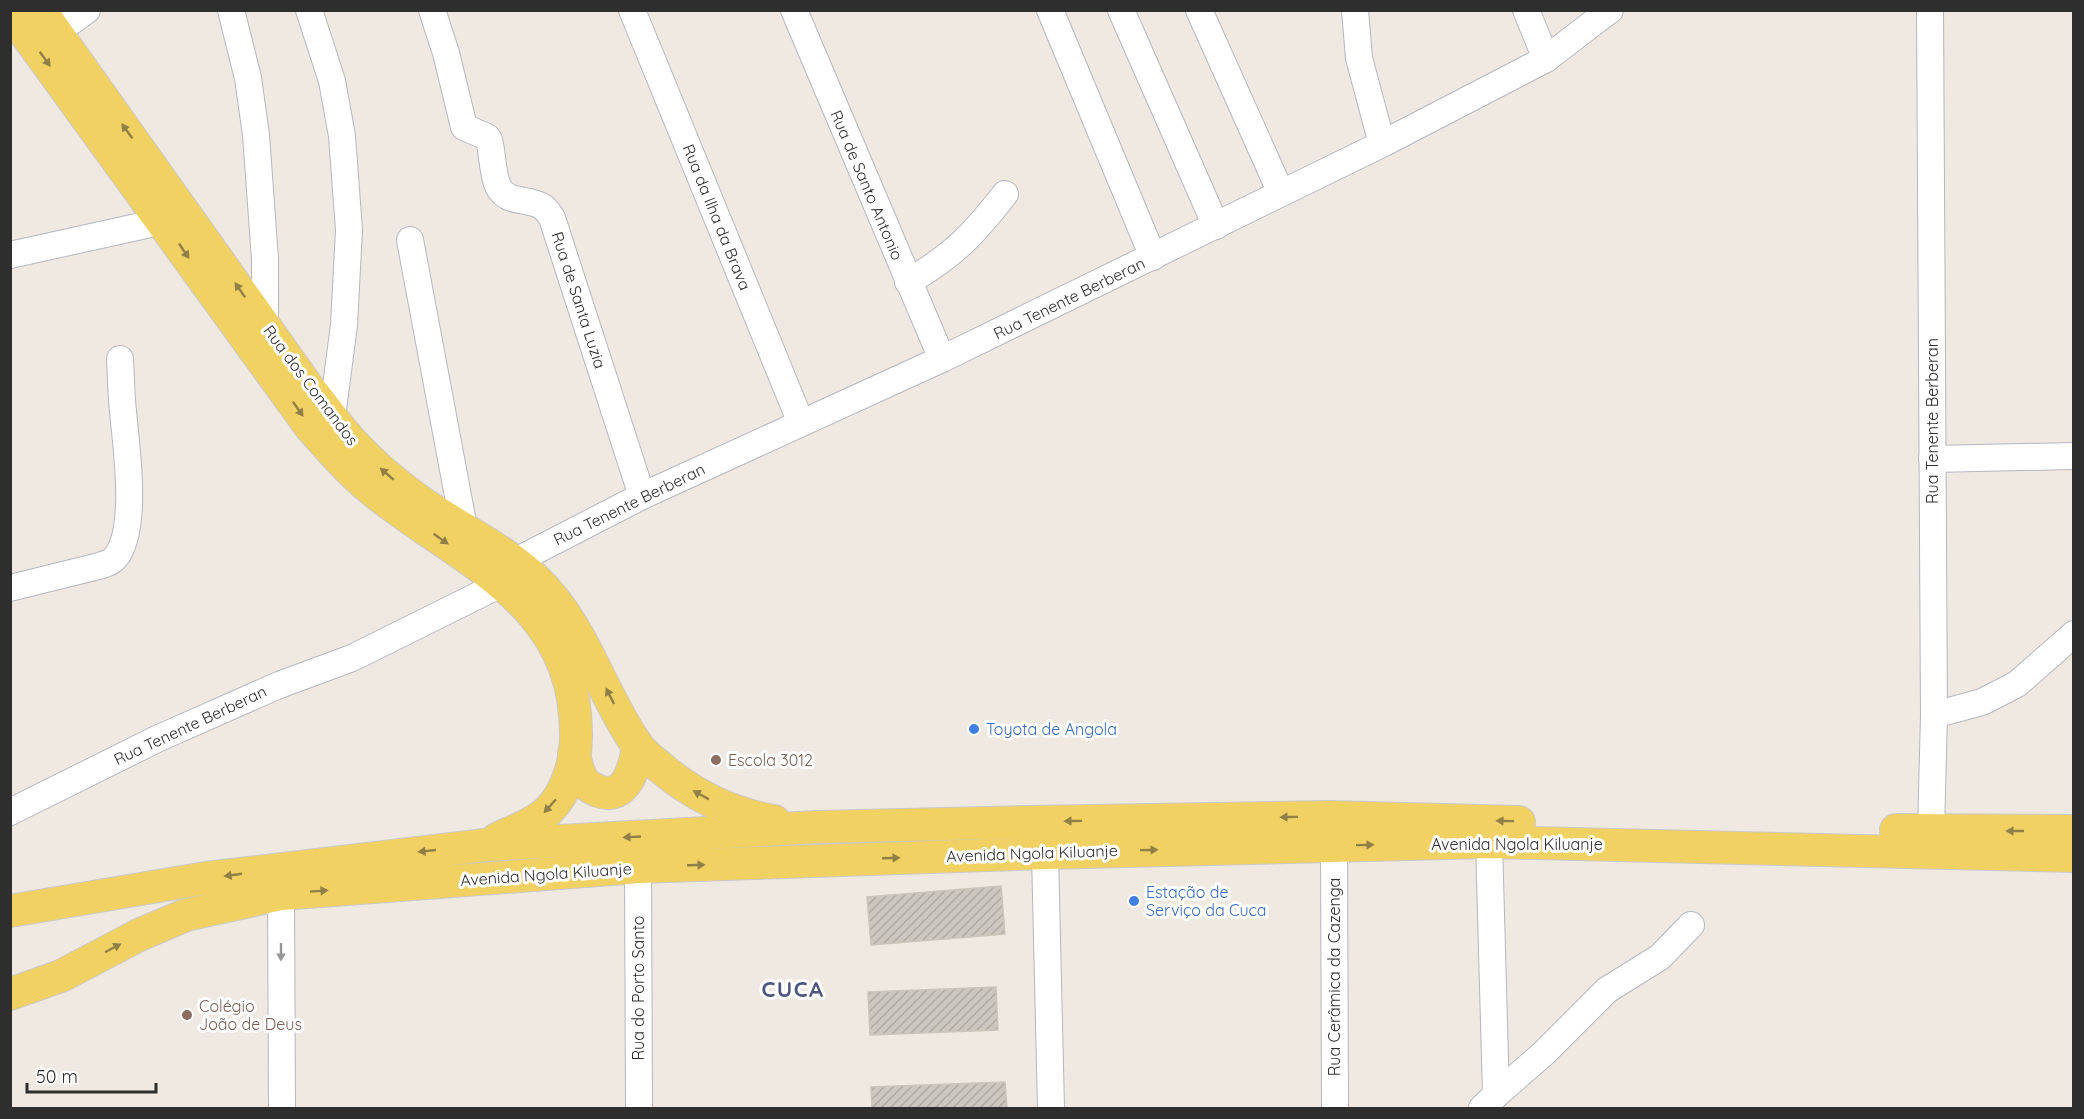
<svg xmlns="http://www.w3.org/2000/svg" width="2084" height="1119" font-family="Quicksand,sans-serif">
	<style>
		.building { fill: url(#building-hatch); stroke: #cbc5ba; stroke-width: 1.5 }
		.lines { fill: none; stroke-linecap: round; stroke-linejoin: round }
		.minor-casing { stroke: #b4b7c1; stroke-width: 28 }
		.major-casing { stroke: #c9c9c9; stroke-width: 34 }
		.minor { stroke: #fff; stroke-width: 26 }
		.major { stroke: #f2d163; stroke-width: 32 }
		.oneway { fill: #908048 }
		.oneway2 { fill: #969696 }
		.shop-dot { fill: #3f7fe0; stroke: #fff; stroke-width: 2 }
		.education-dot { fill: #8d6e63; stroke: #fff; stroke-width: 2 }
		.labels { text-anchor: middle; stroke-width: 6; stroke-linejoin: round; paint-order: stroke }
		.street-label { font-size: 16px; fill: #2e2e2e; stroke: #fff }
		.shop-label { font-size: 16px; fill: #366cbe; stroke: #fff; text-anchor: start }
		.education-label { font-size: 16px; fill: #785e54; stroke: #fff; text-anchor: start }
		.district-label { font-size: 22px; font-weight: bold; letter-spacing: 1.5px; fill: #4d5680; stroke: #fff }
	</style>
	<defs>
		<pattern id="building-hatch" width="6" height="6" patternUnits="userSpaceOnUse" patternTransform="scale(1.5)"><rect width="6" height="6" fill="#cbc7bf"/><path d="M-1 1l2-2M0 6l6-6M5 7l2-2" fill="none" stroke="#afaba4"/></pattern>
	</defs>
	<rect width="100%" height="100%" fill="#efe9e1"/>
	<g class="building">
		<path d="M1001 886 1005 934 871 945 867 897Z"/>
		<path d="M996 987 998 1030 870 1035 868 992Z"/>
		<path d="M1005 1082 1007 1108H872L871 1087Z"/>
	</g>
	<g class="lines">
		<g class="minor-casing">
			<g id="minor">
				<path d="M231 10 248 78 256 135 265 259V326"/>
				<path d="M309 10 332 81 342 136 349 230 344 325 332 417"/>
				<path d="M432 10 446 53 464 127 487 137 489 140C493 154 492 173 498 186 507 205 528 197 543 207 547 210 549 214 552 218L642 496"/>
				<path d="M632 10 801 423"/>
				<path d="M794 10 942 359"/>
				<path d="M1050 10 1153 257"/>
				<path d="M1121 10 1216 226"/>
				<path d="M1199 10 1281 193"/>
				<path d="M1355 10 1359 58 1382 144"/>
				<path d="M1526 10 1546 59"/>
				<path d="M1930 10 1934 715 1931 831"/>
				<path d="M57 32 87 10"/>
				<path d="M410 240 464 528"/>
				<path d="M10 255 164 221"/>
				<path d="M908 282C954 255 973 235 1005 194"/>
				<path d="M1932 459 2074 456"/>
				<path d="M514 562 642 496 942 359 1382 144 1546 59 1610 10"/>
				<path d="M10 588 99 566C105 564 111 563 115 558 139 530 126 446 123 411 121 394 121 376 120 359"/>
				<path d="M1934 715 1982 702 2017 684 2074 634"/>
				<path d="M10 812 159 738 279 685 352 658 503 583"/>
				<path d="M1334 846 1335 1108"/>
				<path d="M1045 853 1051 1108"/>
				<path d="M638 867 639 1108"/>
				<path d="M281 894 282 1108"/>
				<path d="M1496 1095 1544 1053 1607 990 1660 957 1691 925"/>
				<path d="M1482 1108 1496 1095 1489 842"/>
			</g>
		</g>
		<g class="major-casing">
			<g id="major">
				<path d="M40 10 310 390C322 404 332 419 344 433 365 458 392 481 418 500 456 527 501 547 535 579 584 625 600 692 637 745 643 754 653 761 660 767 693 795 732 814 774 821"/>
				<path d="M10 12 309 425C329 448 349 471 372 490 461 563 577 599 576 736 576 761 567 793 548 811 535 824 513 831 497 839"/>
				<path d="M574 754C576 761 577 770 581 777 584 784 591 788 598 791 626 802 635 767 638 747"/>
				<path d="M1896 830 2074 831"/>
				<path d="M10 911 206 878 485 845 817 827 1028 822 1329 817 1519 822"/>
				<path d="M10 994 61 976 139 935 186 915 281 894 638 867 1045 853 1489 842 2074 856"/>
			</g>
		</g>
		<use href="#minor" class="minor"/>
		<use href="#major" class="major"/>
	</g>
	<defs><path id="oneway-solid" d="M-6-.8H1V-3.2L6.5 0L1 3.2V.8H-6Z" transform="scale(1.5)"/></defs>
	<g class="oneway">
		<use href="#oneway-solid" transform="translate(45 59) rotate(54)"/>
		<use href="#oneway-solid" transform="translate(127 131) rotate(-126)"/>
		<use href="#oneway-solid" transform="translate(184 251) rotate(56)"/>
		<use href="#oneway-solid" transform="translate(240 290) rotate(-125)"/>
		<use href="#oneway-solid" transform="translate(298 409) rotate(55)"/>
		<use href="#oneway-solid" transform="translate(387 474) rotate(-139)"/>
		<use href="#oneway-solid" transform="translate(441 539) rotate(35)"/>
		<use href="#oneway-solid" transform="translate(610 696) rotate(-117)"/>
		<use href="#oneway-solid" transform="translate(701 795) rotate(-151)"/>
		<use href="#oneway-solid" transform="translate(550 806) rotate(132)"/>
		<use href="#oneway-solid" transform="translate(1289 817) rotate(179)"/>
		<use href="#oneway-solid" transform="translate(1073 821) rotate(179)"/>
		<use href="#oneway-solid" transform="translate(1505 821) rotate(-179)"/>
		<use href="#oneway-solid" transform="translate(2015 831) rotate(-180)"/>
		<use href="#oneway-solid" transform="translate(632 837) rotate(177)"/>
		<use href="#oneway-solid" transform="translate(1365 845) rotate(-1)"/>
		<use href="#oneway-solid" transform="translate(1149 850) rotate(-1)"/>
		<use href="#oneway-solid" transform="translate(427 851) rotate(174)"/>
		<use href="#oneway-solid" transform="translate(891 858) rotate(-2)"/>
		<use href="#oneway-solid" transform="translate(696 865) rotate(-2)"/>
		<use href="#oneway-solid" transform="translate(233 875) rotate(172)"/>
		<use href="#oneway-solid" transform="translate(319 891) rotate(-4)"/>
		<use href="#oneway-solid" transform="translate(113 948) rotate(-28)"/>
	</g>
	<use class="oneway2" href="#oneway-solid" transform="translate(281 952) rotate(90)"/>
	<g class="shop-dot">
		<circle cx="974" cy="729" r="6"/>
		<circle cx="1134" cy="901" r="6"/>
	</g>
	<g class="education-dot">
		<circle cx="716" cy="760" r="6"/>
		<circle cx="187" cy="1015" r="6"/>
	</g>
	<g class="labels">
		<g class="street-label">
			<text transform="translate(867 185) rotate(67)" y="6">Rua de Santo Antonio</text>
			<text transform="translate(717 217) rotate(68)" y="6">Rua da Ilha da Brava</text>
			<text transform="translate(1069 298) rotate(-26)" y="6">Rua Tenente Berberan</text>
			<text transform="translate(579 300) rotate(72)" y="6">Rua de Santa Luzia</text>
			<text transform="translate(311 385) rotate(53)" y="6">Rua dos Comandos</text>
			<text transform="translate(1932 421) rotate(-90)" y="6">Rua Tenente Berberan</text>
			<text transform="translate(629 504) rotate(-26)" y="6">Rua Tenente Berberan</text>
			<text transform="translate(190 725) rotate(-25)" y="6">Rua Tenente Berberan</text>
			<text x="1517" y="850">Avenida Ngola Kiluanje</text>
			<text transform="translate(1032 853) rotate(-2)" y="6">Avenida Ngola Kiluanje</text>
			<text transform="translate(546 874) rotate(-4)" y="6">Avenida Ngola Kiluanje</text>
			<text transform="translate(1334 977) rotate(-90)" y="6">Rua Cerâmica da Cazenga</text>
			<text transform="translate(638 988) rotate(-90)" y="6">Rua do Porto Santo</text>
		</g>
		<g class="shop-label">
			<text x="986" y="735">Toyota de Angola</text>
			<text x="1146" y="898">Estação de<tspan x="1146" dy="18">Serviço da Cuca</tspan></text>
		</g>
		<g class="education-label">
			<text x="728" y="766">Escola 3012</text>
			<text x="199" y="1012">Colégio<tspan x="199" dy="18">João de Deus</tspan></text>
		</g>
		<g class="district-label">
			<text x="793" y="997">CUCA</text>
		</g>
	</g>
	<rect width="2084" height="1119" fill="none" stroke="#2e2e2e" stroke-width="24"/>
	<path d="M27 1083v9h129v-9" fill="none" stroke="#2e2e2e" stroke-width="3"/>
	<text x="36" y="1083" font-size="18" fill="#2e2e2e" stroke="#ffffff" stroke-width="4.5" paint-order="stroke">50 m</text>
</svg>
